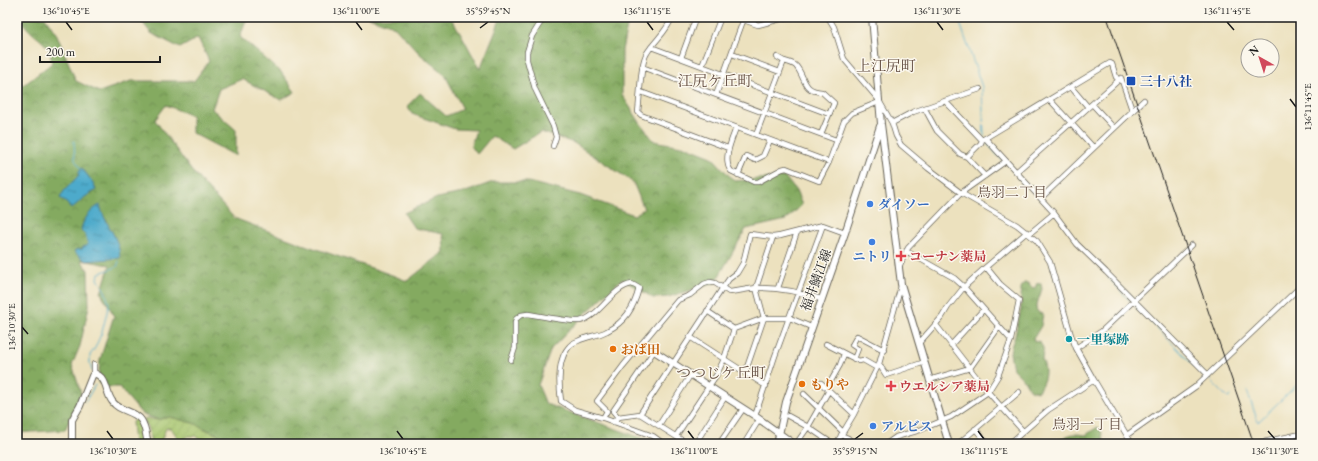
<svg xmlns="http://www.w3.org/2000/svg" width="1318" height="461" font-family="'EB Garamond','Noto Serif JP',serif">
<defs>
<pattern id="forest-crowns" width="20" height="18" patternUnits="userSpaceOnUse"><rect width="20" height="18" fill="#84aa60"/><path d="M2 6a3 3 0 1 1 6 0M12 15a3 3 0 1 1 6 0" fill="none" stroke="#6b8a4e"/></pattern>
<pattern id="garden-furrows" width="10" height="10" patternUnits="userSpaceOnUse"><rect width="10" height="10" fill="#a5c46c"/><path d="M-1 1l2-2M0 10L10 0M9 11l2-2" fill="none" stroke="#8da85d"/></pattern>
<pattern id="water-ripples" width="26" height="14" patternUnits="userSpaceOnUse"><rect width="26" height="14" fill="#4daacb"/><path d="M2 4q2-2 4 0t4 0M15 11q2-2 4 0t4 0" fill="none" stroke="#3f8aa4"/></pattern>
</defs>
<rect width="100%" height="100%" fill="#fbf7ec"/>
<filter id="ink" filterUnits="userSpaceOnUse"><feTurbulence type="fractalNoise" baseFrequency=".025" numOctaves="2"/><feDisplacementMap in="SourceGraphic" scale="8" xChannelSelector="R" yChannelSelector="G"/><feConvolveMatrix kernelMatrix="1 2 1 2 8 2 1 2 1" color-interpolation-filters="sRGB"/></filter>
<filter id="wash" filterUnits="userSpaceOnUse"><feTurbulence type="fractalNoise" baseFrequency=".012" numOctaves="4" result="noise"/><feDisplacementMap in="SourceGraphic" scale="16" xChannelSelector="R" yChannelSelector="G"/><feGaussianBlur stdDeviation="0.9" result="paint"/><feColorMatrix in="noise" values="0 0 0 0 0 0 0 0 0 0 0 0 0 0 0 0 0 1.4 0 .05"/><feComposite in="paint" operator="in"/></filter>
<g filter="url(#wash)">
<rect width="100%" height="100%" fill="#ece1be"/>
<path fill="url(#forest-crowns)" stroke="#50633e" d="M22 17H45L57 35 76 81 99 92 131 81H194L209 61 198 38 180 48 151 33 138 17H252L246 21 240 37 281 72 295 92 281 100 242 79 219 89 212 109 236 130V156L192 133V116L166 105 155 120 191 170 234 218 302 244 392 275 407 281 444 252 443 234 414 228 404 213 437 198 463 193 493 182H528L580 195 634 215 644 209 633 182 574 143 541 132 513 149 492 136 477 154 471 146 476 130 455 129 412 114 407 106 420 93 446 116 463 109 445 75 420 54 395 27 369 17H450L460 32 480 69 501 17H629L622 50V95L641 124 654 141 687 147 712 157 734 181 785 177 796 191 802 205 786 220 746 229 715 283 668 297 653 298 622 279 583 316 551 349 538 385 546 404 650 441 653 444H242L230 440 193 423 170 417 159 420 142 414 119 387H106L98 382 100 360 114 315 101 293 110 265 81 260 88 270 89 306 80 346 72 365 81 393 65 430 17 433V88L28 82 52 63C51 59 51 54 49 50 44 39 23 31 22 17Z
M1024 283H1028L1031 287 1035 288 1037 283 1041 284 1042 289 1038 301 1036 309 1039 313 1043 314 1041 326 1033 339 1035 342 1038 341C1046 349 1043 350 1042 359 1042 361 1044 363 1044 365 1047 375 1043 384 1037 392L1030 390 1024 380 1013 369 1010 353 1011 347 1015 336 1021 309V288Z
M1098 427 1101 430 1104 444H1052C1056 441 1071 433 1076 434 1080 434 1082 435 1086 435L1093 430Z"/>
<path fill="url(#garden-furrows)" stroke="#607044" d="M170 417 196 424 205 429 239 444H210L195 436H189L180 441 171 428H166L160 444H151L149 432 144 419 147 418 156 420Z
M136 419 141 427 144 444H134L132 422Z"/>
<path fill="url(#water-ripples)" stroke="#346374" d="M82 168 94 184 96 190 85 197 71 209 65 201 60 198 64 191 79 175 78 173Z
M100 205C104 224 120 237 120 258L86 261 74 252 75 250 82 249 83 247 88 245 86 236 81 230C82 221 91 209 100 205Z"/>
<g fill="none" stroke-linecap="round" stroke-linejoin="round">
<path stroke="#4daacb" stroke-width="1" d="M958 17 982 87 984 136
M74 141 75 160 81 169
M985 141 1002 160
M1108 277 1130 301
M1134 304 1203 375
M92 371 90 363V355L95 348 102 332 109 304 105 291 98 279 99 273 117 267 119 261
M1208 378 1228 398 1231 396
M1247 391 1258 422 1301 381
M85 402 95 385"/>
</g>
</g>
<g filter="url(#ink)">
<g fill="none" stroke-linecap="round" stroke-linejoin="round">
<g stroke="#656155" stroke-width="6">
<path id="street" d="M544 17 532 36 527 52V60L535 89 553 126 556 137 553 146
M672 17C667 32 655 40 647 53 640 63 640 98 638 112L641 115 728 148
M735 17 758 25 788 17
M828 17 834 27 844 59 878 99 892 123 896 136 901 145 928 168 961 193 1017 225 1037 241 1050 262 1071 335 1076 348 1094 380 1132 444
M651 47 829 114
M732 54 780 72
M681 58 696 17
M784 61C788 62 793 63 796 66 806 78 802 91 822 92L834 103 821 134
M702 66 721 17
M642 67 836 140
M1071 87 1088 107
M641 92 829 162
M716 95 743 21
M1050 100 1093 147
M945 101 982 140 981 143 967 157
M1092 104 1114 128
M925 109 937 131 960 154 967 157 985 176
M892 123 913 112 980 89
M736 128C732 139 722 160 731 171L754 182H758L782 169 786 168 819 181 829 162 844 121 852 113 879 102
M756 135 784 61 777 57
M986 139 1054 213 1077 244 1106 272 1208 375
M982 140 1110 63 1112 64 1116 77 1119 80
M1016 172 1121 78 1132 110
M738 175 746 156 755 160 763 156 770 140
M1041 198 1144 100
M1029 234 1054 213
M906 251 954 278 964 287 1011 340
M899 267 908 248 961 193 1006 161
M778 288 797 232
M707 311 734 329
M936 325 988 392 1023 431
M734 329 764 318H790L811 327
M690 337 766 386
M919 343 942 317 948 307 964 287 986 267 1027 232
M826 344 859 361 863 360 877 368
M951 345 983 310
M1076 348 1102 331 1192 245
M854 359 858 349 852 345 857 336 884 350
M511 360 515 348V323L516 319 521 315 528 314C540 316 569 322 580 321 600 317 612 287 632 284L639 288C634 308 625 322 607 331 598 336 587 336 578 341 575 342 570 345 568 348 557 361 559 386 561 401L575 410 603 418 653 436 664 444
M879 364 886 375 925 362
M94 373V364
M745 373 764 318 756 288 773 237
M929 380 970 368 999 327
M821 383 854 414
M804 394 843 432
M640 414 722 289 729 279 737 273 743 263 750 234 773 237 780 236 823 225 845 233
M755 416 775 356 823 225
M788 416 808 427 833 444
M618 417 613 411 654 351
M603 418 607 411 597 401 623 366 678 300 690 295 704 284 710 282 715 283 729 292C738 291 748 289 757 288 779 287 800 292 821 299
M613 422 618 417 640 414 688 444
M659 425 691 374
M975 429 989 444
M841 435 848 438 853 444
M1127 435 1195 387 1301 286
M676 436 717 374 724 359 734 329
M695 444 725 397
M719 444 743 409
M744 444 759 420
M796 444 808 427 828 392 827 388 840 365 844 354
M836 444 854 414 879 364 901 286
M886 444 896 437 920 430 951 417 988 392 998 376 1011 340 1019 300 1000 284 986 267
M958 444 1019 392
M1009 444 1048 410 1094 380
M1254 444 1301 434"/>
</g>
<g stroke="#656155" stroke-width="8">
<path id="secondary" d="M872 17 881 124 901 284 949 444
M654 351 755 416 794 444
M72 444V420L80 406 92 376 94 373C108 378 105 391 112 401 119 412 134 410 141 420 146 427 146 436 148 444
M777 444 786 402 845 233 880 126"/>
</g>
<use href="#street" stroke="#fff" stroke-width="4.5"/>
<use href="#secondary" stroke="#fff" stroke-width="6"/>
<path stroke="#1c1c1c" stroke-width="1" d="M1107 17 1254 444"/>
</g>
</g>
<path fill="none" stroke="#1c1c1c" stroke-width="1.5" d="M66 22 72 30M356 22 362 30M647 22 653 30M937 22 943 30M1227 22 1234 30M480 28 488 22M1290 99 1296 107M22 327 28 334M107 431 113 439M397 431 403 439M688 431 694 439M978 431 984 439M1268 431 1275 439M855 439 863 433"/>
<rect fill="#1a4fb4" stroke="#fbf7ec" stroke-width="1.5" x="1126" y="76" width="10" height="10" rx="2"/>
<g fill="#3f7fe0" stroke="#fbf7ec" stroke-width="1.5">
<circle cx="870" cy="204" r="4"/>
<circle cx="872" cy="242" r="4"/>
<circle cx="873" cy="426" r="4"/>
</g>
<g fill="#e0444e" stroke="#fbf7ec" stroke-width="1.5">
<path d="M899 250h4v4h4v4h-4v4h-4v-4h-4v-4h4z"/>
<path d="M889 380h4v4h4v4h-4v4h-4v-4h-4v-4h4z"/>
</g>
<circle fill="#0f9aa8" stroke="#fbf7ec" stroke-width="1.5" cx="1069" cy="339" r="4"/>
<g fill="#e8710a" stroke="#fbf7ec" stroke-width="1.5">
<circle cx="613" cy="349" r="4"/>
<circle cx="802" cy="384" r="4"/>
</g>
<g text-anchor="middle" dominant-baseline="central" stroke-width="3" stroke-linejoin="round" paint-order="stroke">
<g font-size="13" font-weight="bold" fill="#164399" stroke="#fbf7ec" text-anchor="start">
<text x="1140" y="81">三十八社</text>
</g>
<g font-size="13" font-weight="bold" fill="#366cbe" stroke="#fbf7ec" text-anchor="start">
<text x="878" y="204">ダイソー</text>
<text x="872" y="256" text-anchor="middle">ニトリ</text>
<text x="881" y="426">アルビス</text>
</g>
<g font-size="13" font-weight="bold" fill="#be3a42" stroke="#fbf7ec" text-anchor="start">
<text x="909" y="256">コーナン薬局</text>
<text x="899" y="386">ウエルシア薬局</text>
</g>
<g font-size="13" fill="#1c1c1c" stroke="#fbf7ec">
<text transform="translate(816 280) rotate(-70)">福井鯖江線</text>
</g>
<g font-size="13" font-weight="bold" fill="#0d838f" stroke="#fbf7ec" text-anchor="start">
<text x="1077" y="339">一里塚跡</text>
</g>
<g font-size="13" font-weight="bold" fill="#c56008" stroke="#fbf7ec" text-anchor="start">
<text x="621" y="349">おば田</text>
<text x="810" y="384">もりや</text>
</g>
<g font-size="14" fill="#644e42" stroke="#fbf7ec">
<text x="1012" y="192">鳥羽二丁目</text>
<text x="1087" y="424">鳥羽一丁目</text>
</g>
<g font-size="15" fill="#644e42" stroke="#fbf7ec">
<text x="886" y="65">上江尻町</text>
<text x="715" y="80">江尻ケ丘町</text>
<text x="721" y="372">つつじケ丘町</text>
</g>
</g>
<rect width="1318" height="461" fill="none" stroke="#fbf7ec" stroke-width="44"/>
<g transform="translate(1260 58) rotate(321)"><circle r="19" fill="#fbf7ec" stroke="#a29f99"/>
<path d="M0-3L7 15L0 10L-7 15Z" fill="#d1495b"/>
<text y="-6" font-size="11" font-weight="bold" text-anchor="middle" fill="#1c1c1c">N</text>
</g>
<path d="M40 56v6h120v-6" fill="none" stroke="#1c1c1c" stroke-width="2"/>
<text x="46" y="56" font-size="12" fill="#1c1c1c" stroke="#fbf7ec" stroke-width="3" paint-order="stroke">200 m</text>
<rect x="22" y="22" width="1274" height="417" fill="none" stroke="#1c1c1c" stroke-width="1.5"/>
<g font-size="10" text-anchor="middle" fill="#1c1c1c">
<text x="66" y="14">136°10'45"E</text>
<text x="356" y="14">136°11'00"E</text>
<text x="488" y="14">35°59'45"N</text>
<text x="647" y="14">136°11'15"E</text>
<text x="937" y="14">136°11'30"E</text>
<text x="1227" y="14">136°11'45"E</text>
<text transform="translate(1307 107) rotate(-90)" y="4">136°11'45"E</text>
<text transform="translate(11 327) rotate(-90)" y="4">136°10'30"E</text>
<text x="113" y="454">136°10'30"E</text>
<text x="403" y="454">136°10'45"E</text>
<text x="694" y="454">136°11'00"E</text>
<text x="855" y="454">35°59'15"N</text>
<text x="984" y="454">136°11'15"E</text>
<text x="1275" y="454">136°11'30"E</text>
</g>
</svg>
